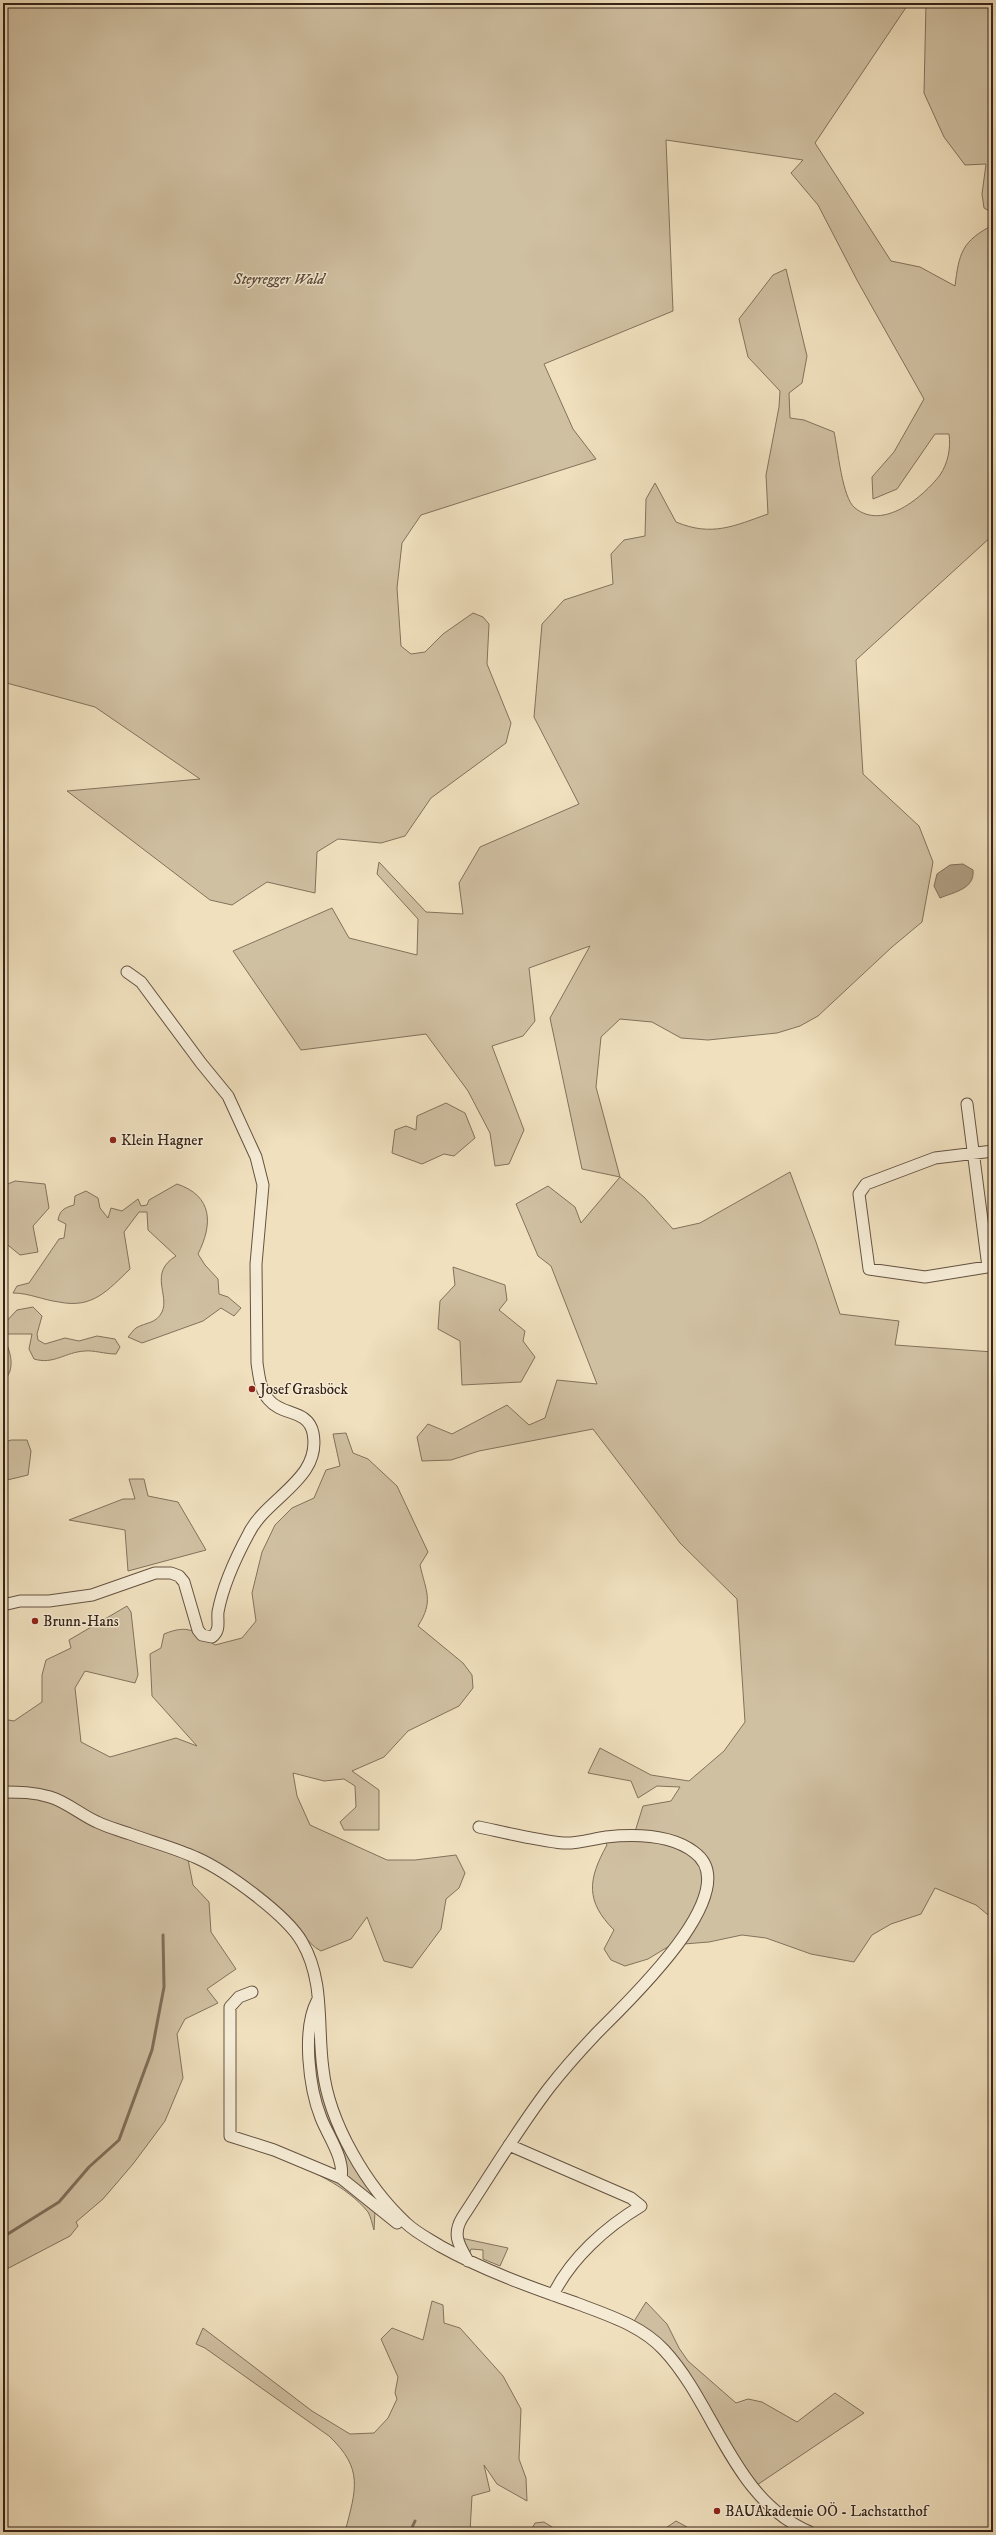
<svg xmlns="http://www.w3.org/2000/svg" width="996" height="2535" font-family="'IM FELL DW Pica',serif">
<rect width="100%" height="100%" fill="#f0e0be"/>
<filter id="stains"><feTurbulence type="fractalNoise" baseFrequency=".005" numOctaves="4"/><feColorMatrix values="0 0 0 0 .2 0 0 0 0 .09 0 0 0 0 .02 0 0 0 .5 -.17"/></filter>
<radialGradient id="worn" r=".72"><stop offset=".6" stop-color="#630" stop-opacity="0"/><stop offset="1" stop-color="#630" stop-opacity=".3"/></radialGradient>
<path fill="#d0c0a2" stroke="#82725c" d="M3 3H909L815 143 891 261 920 267 955 286C959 253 962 241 993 225V535L856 660 863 774 919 826 933 862 922 922 892 947 818 1016 800 1026 777 1033 708 1040 681 1038 652 1022 620 1019 601 1037 596 1087 620 1177 644 1197 673 1229 700 1223 790 1172 816 1242 840 1314 899 1321 895 1345 993 1352V1919L976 1905 935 1888 921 1914 891 1924 872 1935 854 1962 811 1954 766 1938 742 1935 709 1942 671 1945 648 1959 625 1966 611 1960 604 1949 614 1930C585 1901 588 1879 607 1845L605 1841 633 1838 643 1806 671 1801 680 1787 657 1786 638 1798 631 1781 588 1773 600 1748 651 1775 689 1781 724 1751 745 1722 737 1599 680 1543 593 1429 479 1451 451 1460 422 1461 417 1437 428 1424 452 1434 507 1405 529 1425 545 1418 557 1380 597 1384 551 1266 538 1256 516 1204 548 1186 575 1207 581 1223 620 1177 582 1169 550 1018 590 946 529 968 535 1021 523 1036 492 1046 524 1130 509 1164 495 1166 490 1133 468 1091 426 1034 301 1050 233 951 332 908 349 938 417 955 418 919 377 874 379 862 426 912 463 914 459 883 480 847 579 804 534 717 542 624 564 600 613 584 611 554 624 540 645 536 646 499 655 483 676 522C712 537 734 526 768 514L766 475 779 407 780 391 748 357 739 319 773 275 786 269 807 356 802 383 789 393 790 418 804 420 834 432C838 449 842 498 855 508 883 531 923 497 940 475 948 463 951 448 949 434H935L897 489 873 499 872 477 894 452 924 399 858 282 818 205 791 173 803 160 666 140 673 311 544 364 573 429 596 459 421 515 402 543 397 588 401 646 411 654 425 652 443 634 473 613 483 617 489 624 487 664 511 723 506 743 431 798 405 836 381 843 338 839 317 852 315 893 267 882 232 905 210 900 67 791 200 779 95 707 3 682Z
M926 3H993V213L984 208 982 194 986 164 965 165 944 137 924 93Z
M446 1103 465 1113 475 1138 454 1156 444 1154 422 1164 392 1153 395 1130 406 1126 416 1130 417 1116Z
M15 1181 45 1184 49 1208 33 1226 38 1252 20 1255 3 1241V1186Z
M177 1184C213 1196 213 1224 198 1254L205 1265 218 1279 219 1294 228 1297 241 1308 234 1316 221 1308 203 1321 142 1343 128 1337C130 1335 133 1330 136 1328 146 1322 156 1324 162 1312 170 1295 148 1273 176 1256L148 1230 147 1212H139L124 1232 130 1269C108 1290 93 1309 59 1302 43 1300 29 1293 13 1293L17 1286 29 1283 59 1239 64 1238 66 1224 58 1220C60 1210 64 1208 74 1205L75 1196 86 1191 98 1198 100 1208 108 1218 111 1208 122 1211 138 1199 141 1206 147 1205 149 1200Z
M453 1267 505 1285 507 1300 499 1310 525 1331 523 1341 535 1357 521 1382 462 1385 460 1341 438 1329 440 1301 455 1285Z
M33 1307 42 1316 37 1334 38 1340 45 1344 65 1338 79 1341 97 1336 115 1339 120 1347 116 1354C105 1354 93 1350 85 1351 65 1352 54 1365 34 1359L29 1349 32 1334H3V1325L17 1310Z
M3 1335C10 1351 17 1368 3 1382Z
M346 1433 353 1453 368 1459 397 1486 428 1552 420 1565C426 1592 434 1601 418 1626L463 1663 472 1675 473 1688 459 1706 408 1731 384 1757 352 1771 379 1790V1830H344L340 1822 356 1807 355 1786 344 1779 324 1781 293 1773 297 1796 310 1825 387 1860H415L456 1855 465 1873 459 1888 446 1899 441 1929 412 1968 384 1961 367 1917 351 1939 321 1951C305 1943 300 1925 286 1914 255 1890 221 1866 186 1849L193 1885 209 1902 211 1932 236 1969 207 1989 218 2003 185 2019 177 2034 183 2078 165 2121 133 2164 103 2199 76 2222 78 2226 70 2236 3 2271V1719L14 1721 42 1702V1675L46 1660 71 1648 69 1640 127 1606 131 1612 138 1675 135 1683 85 1671 75 1688 81 1742 110 1757 176 1738 197 1746 152 1696 150 1654 161 1648 164 1634C189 1624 194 1631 215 1645L242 1638 256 1621 252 1593 262 1552 275 1525 292 1508 314 1498 326 1470 340 1466 333 1434Z
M11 1440H27L31 1451 28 1475 3 1481V1443Z
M129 1479H144L148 1496 178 1502 206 1550 128 1571 125 1530 69 1520 123 1499H135Z
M313 2018 326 2105 397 2221 350 2183 314 2091Z
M278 2156 337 2180 375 2211 374 2230C372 2224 371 2217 368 2212 346 2185 309 2170 278 2156Z
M461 2238 508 2248 500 2266 483 2259V2250L471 2249 469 2255Z
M432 2301 443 2305 444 2323 460 2328 503 2376 521 2409 519 2459 526 2478 527 2501 497 2484 484 2465 490 2491 472 2496 470 2532H345C356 2489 364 2469 329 2436L205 2348 196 2344 203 2328 312 2411 350 2434 374 2433 388 2418 397 2399 395 2393 398 2377 381 2339 392 2328 423 2340Z
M646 2302 667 2324 679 2348 688 2361 736 2403 748 2399 762 2402 797 2422 835 2393 864 2413 757 2485 737 2460 685 2374 633 2323Z
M676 2521 687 2527 688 2532H660Z
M544 2522 560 2532H530L535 2523Z"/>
<path fill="#b0a085" stroke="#7f6e59" d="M963 864 973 870C975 889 954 892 940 898L934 886 937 874 950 865Z"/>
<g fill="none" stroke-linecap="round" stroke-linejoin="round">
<path stroke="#7f6e59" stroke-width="3" d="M3 2237 59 2202 89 2167 119 2140 152 2050 164 1987 163 1935
M410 2532 415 2521"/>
<g stroke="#645241" stroke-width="13">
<path id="minor" d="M967 1104 988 1267
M993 1151 935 1158 866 1184 859 1194 869 1269 925 1277 993 1266
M3 1605 20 1601H49L92 1595 155 1573H171L179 1576 184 1582 198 1630 202 1635 212 1637C221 1630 217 1621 218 1612 223 1585 236 1557 249 1533 267 1497 322 1479 313 1433 308 1409 282 1416 269 1400 260 1390 259 1376 257 1363L256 1264 263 1185 256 1157 228 1096 201 1063 141 982 127 972
M3 1792C19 1792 34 1792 50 1797 67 1802 81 1815 97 1822 107 1827 119 1830 130 1834 152 1842 175 1848 197 1858 226 1871 287 1915 302 1942 325 1981 317 2027 323 2069 329 2123 367 2187 406 2223 415 2232 429 2239 440 2246 483 2270 530 2287 576 2303 607 2315 641 2325 664 2350 716 2406 733 2500 810 2532
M252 1992 239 1997 230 2007V2136L274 2150 341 2178 397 2223
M317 2001C302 2030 309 2088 321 2118 328 2136 345 2159 341 2178
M509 2145 631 2198 641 2206C606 2227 571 2258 553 2295
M468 2261C459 2245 452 2235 462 2218 491 2174 517 2130 549 2088 563 2070 579 2052 595 2035 622 2007 749 1891 694 1852 670 1834 635 1834 606 1837 592 1839 577 1844 563 1843 535 1840 507 1833 479 1827"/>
</g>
<use href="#minor" stroke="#f5ebd5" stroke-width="11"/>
</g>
<g fill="#8f2418" stroke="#f5ebd5" stroke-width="1.5">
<circle cx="113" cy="1140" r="4"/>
<circle cx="252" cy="1389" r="4"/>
<circle cx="35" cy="1621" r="4"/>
<circle cx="717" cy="2511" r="4"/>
</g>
<g text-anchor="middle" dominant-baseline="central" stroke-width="3" stroke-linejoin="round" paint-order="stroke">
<g font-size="15" font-style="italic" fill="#5c4a3a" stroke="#f5ebd5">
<text x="279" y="279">Steyregger Wald</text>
</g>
<g font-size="15" fill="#352317" stroke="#f5ebd5" text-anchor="start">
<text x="121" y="1140">Klein Hagner</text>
<text x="260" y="1389">Josef Grasböck</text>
<text x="43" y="1621">Brunn-Hans</text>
<text x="725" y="2511">BAUAkademie OÖ - Lachstatthof</text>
</g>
</g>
<rect width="996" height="2535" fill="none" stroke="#f0e0be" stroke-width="16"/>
<rect x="4" y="4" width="988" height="2527" fill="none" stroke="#352317" stroke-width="2"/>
<rect x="8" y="8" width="980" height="2519" fill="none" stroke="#352317"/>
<rect width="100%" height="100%" filter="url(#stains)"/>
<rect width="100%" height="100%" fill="url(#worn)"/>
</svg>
